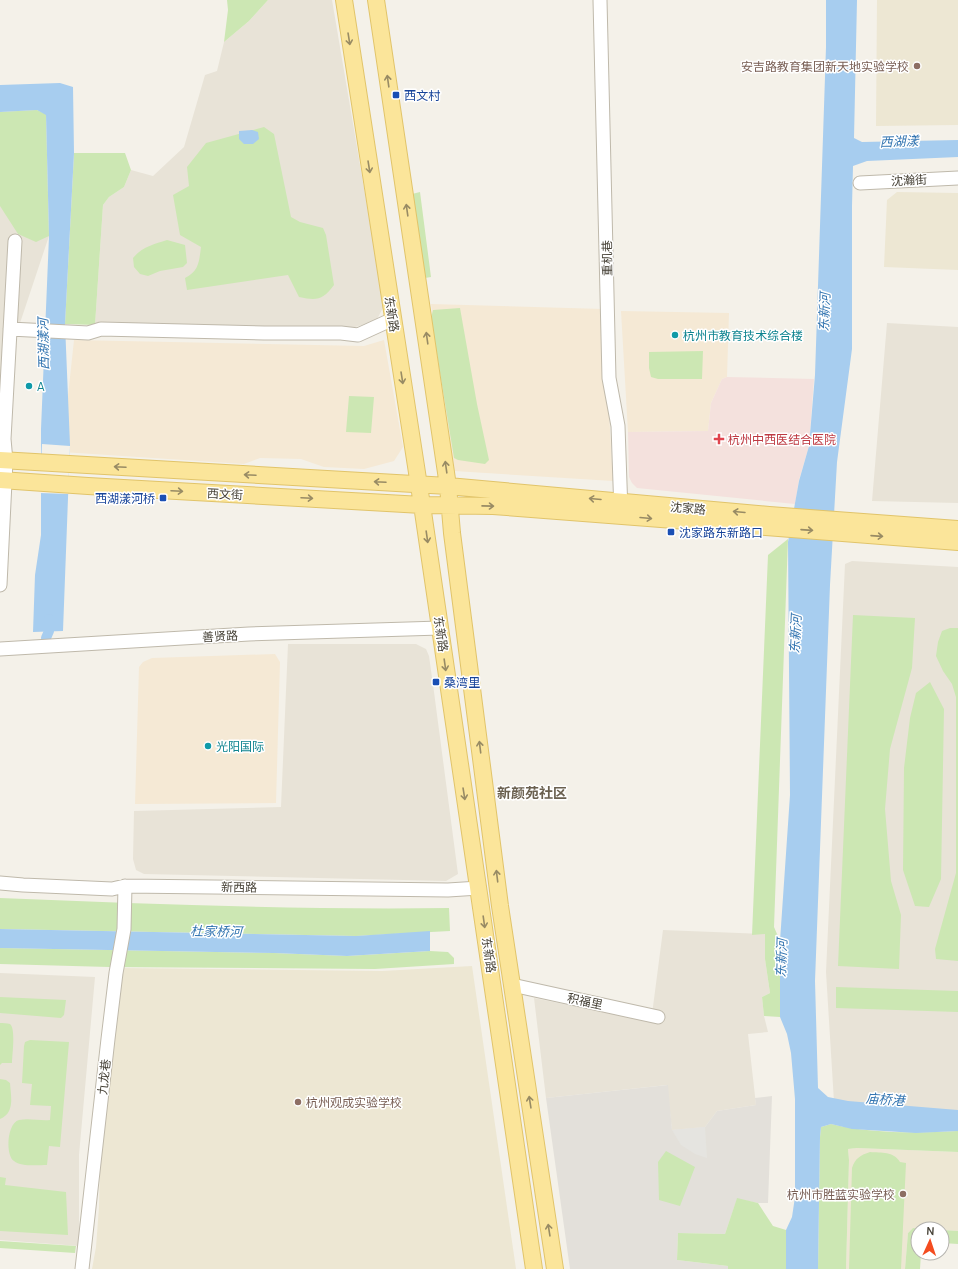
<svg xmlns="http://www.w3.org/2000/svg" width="958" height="1269" font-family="Manrope,'Noto Sans SC',sans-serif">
<rect width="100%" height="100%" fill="#f4f1e9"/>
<path fill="#e8e3d7" d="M268 0H332L384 306 376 321 355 327 95 325 103 205 109 197 124 187 131 170 153 176 184 147 205 75 217 71 224 42 249 21Z
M37 110 49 236 0 383V112Z
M887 323 958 327V503L872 501Z
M852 561 958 567V1125L835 1118 826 972 845 564Z
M288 644H416L426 649 429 656 434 692 458 874 446 881 144 874 136 870 133 859 134 811 281 807Z
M663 930 765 934V959L770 993 762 997 764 1016 768 1032 748 1034 756 1105 717 1111 705 1127 672 1130 667 1085 546 1098 534 998 651 1022Z
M0 973 95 977 79 1155V1246L0 1240Z"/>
<path fill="#f5e9d5" d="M431 304 603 309 613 481 454 471Z
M621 311 729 313 727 377 722 379 711 403 708 431 628 432Z
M74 340 364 346 384 340 403 447 394 461 364 469 324 467 301 459 260 458 244 464 62 452Z
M275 654 280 662 276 803 135 804 139 667 143 662 152 658Z"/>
<path fill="#e3e0da" d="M668 1085 672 1130 705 1127 717 1111 756 1105 755 1098 772 1096 768 1203H758L737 1199 725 1234 678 1233 677 1260 728 1266V1269H570L546 1098Z"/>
<path fill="#ede7d3" d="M877 0H958V125L876 126Z
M897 192 958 193V270L884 267 887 200Z
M472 966 516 1269H92L96 1247 99 1207 101 1124 120 968 382 971Z
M857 1148 958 1152V1231L942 1230V1229L913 1228 908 1233 905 1269H846L849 1160 848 1149Z"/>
<path fill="#f4e1dd" d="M727 377 814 379 809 446 799 480 795 504 637 488 632 483 629 477 628 432 708 431 711 403 722 379Z"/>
<path fill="#cce7b3" d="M227 0H268L249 21 224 42 228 10Z
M37 110 46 114 49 236 36 242 18 234 0 206V112Z
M264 127 274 134 291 217 300 222 323 228 326 235 334 285C323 300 317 301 299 297L288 275 187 290 185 278C199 271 199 262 201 247L180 235 173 195 189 186 187 167 206 143Z
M74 153H125L131 170 124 187 109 197 103 205 95 325 65 324Z
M420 192 431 277 425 278 412 194Z
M167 240 185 245 187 263 183 267 160 271 148 276 140 274 134 267 133 258C142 247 154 244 167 240Z
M460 308 477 404 489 460 485 464 458 460 454 458 431 318 433 310Z
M703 351 702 379H658L651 377 649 368V352Z
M349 396 374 397 371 433 346 432Z
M788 539 774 927 780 941V1017L764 1016 762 997 770 993 765 959V934L752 935 768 555Z
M853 615 915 618 912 668 890 749 885 809 891 881 901 915 899 969 838 966Z
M950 628H958V961L936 959 935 949 956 873V697L952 684 943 671 936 656 938 642 942 631Z
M930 682 944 709 941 879 929 907 915 906 903 870 904 768 910 718 916 693Z
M0 898C149 904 299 910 449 908L450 931 356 936 0 929Z
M0 948 274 953 347 956 430 951 448 952 454 958V964L375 969 109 967 0 964Z
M836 987 958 991V1012L836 1008Z
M0 997 66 1000 64 1015 61 1018 0 1013Z
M0 1023C3 1023 7 1023 10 1024 16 1029 12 1055 12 1063H2L0 1065Z
M30 1040 69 1042 60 1147 49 1146 47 1165C38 1165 21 1167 14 1161 5 1155 7 1123 19 1120 29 1118 41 1121 50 1120L51 1106 30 1105 32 1084 22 1083 24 1046 25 1042Z
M0 1079 6 1080 10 1083C11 1097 15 1113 0 1119Z
M831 1124C873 1134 916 1133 958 1131V1152L857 1148 848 1149 849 1160 846 1269H818L820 1137 821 1127Z
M666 1151 695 1167 680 1206 659 1200 658 1162Z
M870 1152C882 1153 893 1151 900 1162L906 1163 901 1269H849L852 1168C855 1158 861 1155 870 1152Z
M0 1177 6 1178 5 1185 66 1192 68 1235 0 1231Z
M737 1198 758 1203 773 1226 786 1230V1269H728V1266L677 1260 678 1233 725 1234Z
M913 1228 922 1229H918V1253H921L920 1269H905L908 1233Z
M942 1230 958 1231V1244L942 1243Z
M0 1241 76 1246 75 1253 0 1248Z"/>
<path fill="#e5e4e0" d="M705 1127 707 1158 695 1154 681 1145 672 1130Z"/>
<path fill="#a7cdef" d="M826 0H857L854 138 862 142 958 140V157L867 161 853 166 852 206V349L837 462 830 585 815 981 818 1088 828 1097 848 1101 958 1110V1131L916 1133 852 1129 831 1124 821 1127 820 1137 818 1269H786V1230L792 1217 795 1197V1099L791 1053 787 1034 780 1017V941L790 795 788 542 799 481 809 446 815 375 826 47Z
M60 83 73 87 74 153 65 324 70 445 63 631 33 632 35 575 41 535V429L49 236 46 115 37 110 0 112V85Z
M252 130 258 132 259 139 253 144H244L239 139V131Z
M0 929 356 936 430 931V951L347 956 274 953 0 948Z"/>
<path fill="#f4f1e9" d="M42 444 70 446 68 494 40 493Z"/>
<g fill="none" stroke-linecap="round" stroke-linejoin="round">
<path stroke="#a7cdef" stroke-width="10" d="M46 638 49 631V619"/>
<g stroke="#bfb9ab" stroke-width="15">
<path id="minor" d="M600 0 609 378 618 426 621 512
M860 183 958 178
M10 329 88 333 101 329 264 333H341L358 335 393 319
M0 585 6 461 4 439 15 241
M0 649 249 634 440 628
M0 883 23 885 112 889 125 886 448 890 479 888
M512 985 658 1017
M82 1269 108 1039 116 973 124 929 125 886"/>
</g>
<g stroke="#e1c46a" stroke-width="18">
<path id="major" d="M344 0 422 505 534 1269
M376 0 448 486 452 533 500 906 555 1269
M0 460 448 486 769 515 958 529
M0 480 88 486 422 505 493 506 958 542"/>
</g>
<use href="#minor" stroke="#fff" stroke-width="13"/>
<use href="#major" stroke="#fbe59a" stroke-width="16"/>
</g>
<defs><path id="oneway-shaft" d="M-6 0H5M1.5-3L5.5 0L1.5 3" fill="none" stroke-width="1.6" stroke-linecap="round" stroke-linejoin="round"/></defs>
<g stroke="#988b64">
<use href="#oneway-shaft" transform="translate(349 39) rotate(81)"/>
<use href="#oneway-shaft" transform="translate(388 81) rotate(-98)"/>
<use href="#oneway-shaft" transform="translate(369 167) rotate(81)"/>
<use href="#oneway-shaft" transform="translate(407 210) rotate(-98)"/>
<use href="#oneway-shaft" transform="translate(427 338) rotate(-98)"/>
<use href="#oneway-shaft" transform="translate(402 378) rotate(81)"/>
<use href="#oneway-shaft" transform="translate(120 467) rotate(-177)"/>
<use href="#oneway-shaft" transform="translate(446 467) rotate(-98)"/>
<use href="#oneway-shaft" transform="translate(250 475) rotate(-177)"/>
<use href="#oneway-shaft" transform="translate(380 482) rotate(-177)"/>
<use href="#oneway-shaft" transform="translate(177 491) rotate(3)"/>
<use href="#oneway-shaft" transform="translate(307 498) rotate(3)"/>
<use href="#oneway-shaft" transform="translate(595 499) rotate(-175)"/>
<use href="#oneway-shaft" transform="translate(488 506) rotate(1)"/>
<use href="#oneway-shaft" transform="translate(739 512) rotate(-175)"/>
<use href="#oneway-shaft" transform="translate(646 518) rotate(5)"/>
<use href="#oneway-shaft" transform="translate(807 530) rotate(4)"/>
<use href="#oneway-shaft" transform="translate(877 536) rotate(4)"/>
<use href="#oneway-shaft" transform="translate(427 537) rotate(82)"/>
<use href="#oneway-shaft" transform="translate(445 665) rotate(82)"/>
<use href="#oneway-shaft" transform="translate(480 747) rotate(-97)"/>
<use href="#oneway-shaft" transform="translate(464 794) rotate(81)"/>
<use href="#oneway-shaft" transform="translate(497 876) rotate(-97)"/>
<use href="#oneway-shaft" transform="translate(484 922) rotate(82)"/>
<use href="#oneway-shaft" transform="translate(530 1102) rotate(-99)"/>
<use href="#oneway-shaft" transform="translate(549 1230) rotate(-99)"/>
</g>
<g fill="#8d6e63" stroke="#fff" stroke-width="1.5">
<circle cx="917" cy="66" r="4"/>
<circle cx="298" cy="1102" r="4"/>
<circle cx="903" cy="1194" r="4"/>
</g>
<g fill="#1a4fb4" stroke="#fff" stroke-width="1.5">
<rect x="392" y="91" width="8" height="8" rx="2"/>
<rect x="159" y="494" width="8" height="8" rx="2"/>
<rect x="667" y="528" width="8" height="8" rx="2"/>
<rect x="432" y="678" width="8" height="8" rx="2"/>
</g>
<g fill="#0f9aa8" stroke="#fff" stroke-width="1.5">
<circle cx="675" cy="335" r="4"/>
<circle cx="29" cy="386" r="4"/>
<circle cx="208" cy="746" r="4"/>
</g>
<path fill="#e0444e" stroke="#fff" stroke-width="1.5" d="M717 433h4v4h4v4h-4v4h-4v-4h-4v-4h4z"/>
<g text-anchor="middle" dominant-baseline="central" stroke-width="3" stroke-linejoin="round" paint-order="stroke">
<g font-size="12" fill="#785e54" stroke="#fff" text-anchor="end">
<text x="909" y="66">安吉路教育集团新天地实验学校</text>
<text x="306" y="1102" text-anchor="start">杭州观成实验学校</text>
<text x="895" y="1194">杭州市胜蓝实验学校</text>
</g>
<g font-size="12" fill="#164399" stroke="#fff" text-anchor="start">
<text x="404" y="95">西文村</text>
<text x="155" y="498" text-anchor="end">西湖漾河桥</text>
<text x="679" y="532">沈家路东新路口</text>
<text x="444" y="682">桑湾里</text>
</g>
<g font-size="12" fill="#474237" stroke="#fff">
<text transform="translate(909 180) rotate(-3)">沈瀚街</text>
<text transform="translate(607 258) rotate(-91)">重机巷</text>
<text transform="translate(392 314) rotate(81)">东新路</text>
<text transform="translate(225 494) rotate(3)">西文街</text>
<text transform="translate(688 508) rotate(5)">沈家路</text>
<text transform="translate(441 634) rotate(82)">东新路</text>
<text transform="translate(220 636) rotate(-3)">善贤路</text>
<text transform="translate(239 887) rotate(1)">新西路</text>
<text transform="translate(489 955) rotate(82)">东新路</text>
<text transform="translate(585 1001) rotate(12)">积福里</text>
<text transform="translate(104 1077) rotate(-84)">九龙巷</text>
</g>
<g font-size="12" fill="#0d838f" stroke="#fff" text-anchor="start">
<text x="683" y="335">杭州市教育技术综合楼</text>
<text x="37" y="386">A</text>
<text x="216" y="746">光阳国际</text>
</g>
<g font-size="12" fill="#be3a42" stroke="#fff" text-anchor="start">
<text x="728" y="439">杭州中西医结合医院</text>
</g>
<g font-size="13" font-style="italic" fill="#3375b1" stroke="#fff">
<text transform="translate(899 141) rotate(-2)">西湖漾</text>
<text transform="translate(824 312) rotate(-88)">东新河</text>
<text transform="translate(43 344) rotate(-91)">西湖漾河</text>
<text transform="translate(795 634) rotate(-87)">东新河</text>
<text transform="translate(216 931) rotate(1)">杜家桥河</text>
<text transform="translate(781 958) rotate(-88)">东新河</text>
<text transform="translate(885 1099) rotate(4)">庙桥港</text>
</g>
<g font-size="14" font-weight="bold" fill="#6a604f" stroke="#fff">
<text x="532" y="792">新颜苑社区</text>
</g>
</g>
<g transform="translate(930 1241) rotate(3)"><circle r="19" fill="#ffffff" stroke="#b5b3af"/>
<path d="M0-3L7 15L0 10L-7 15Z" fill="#f44c20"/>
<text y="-6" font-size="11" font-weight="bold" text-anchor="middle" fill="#474237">N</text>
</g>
</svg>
